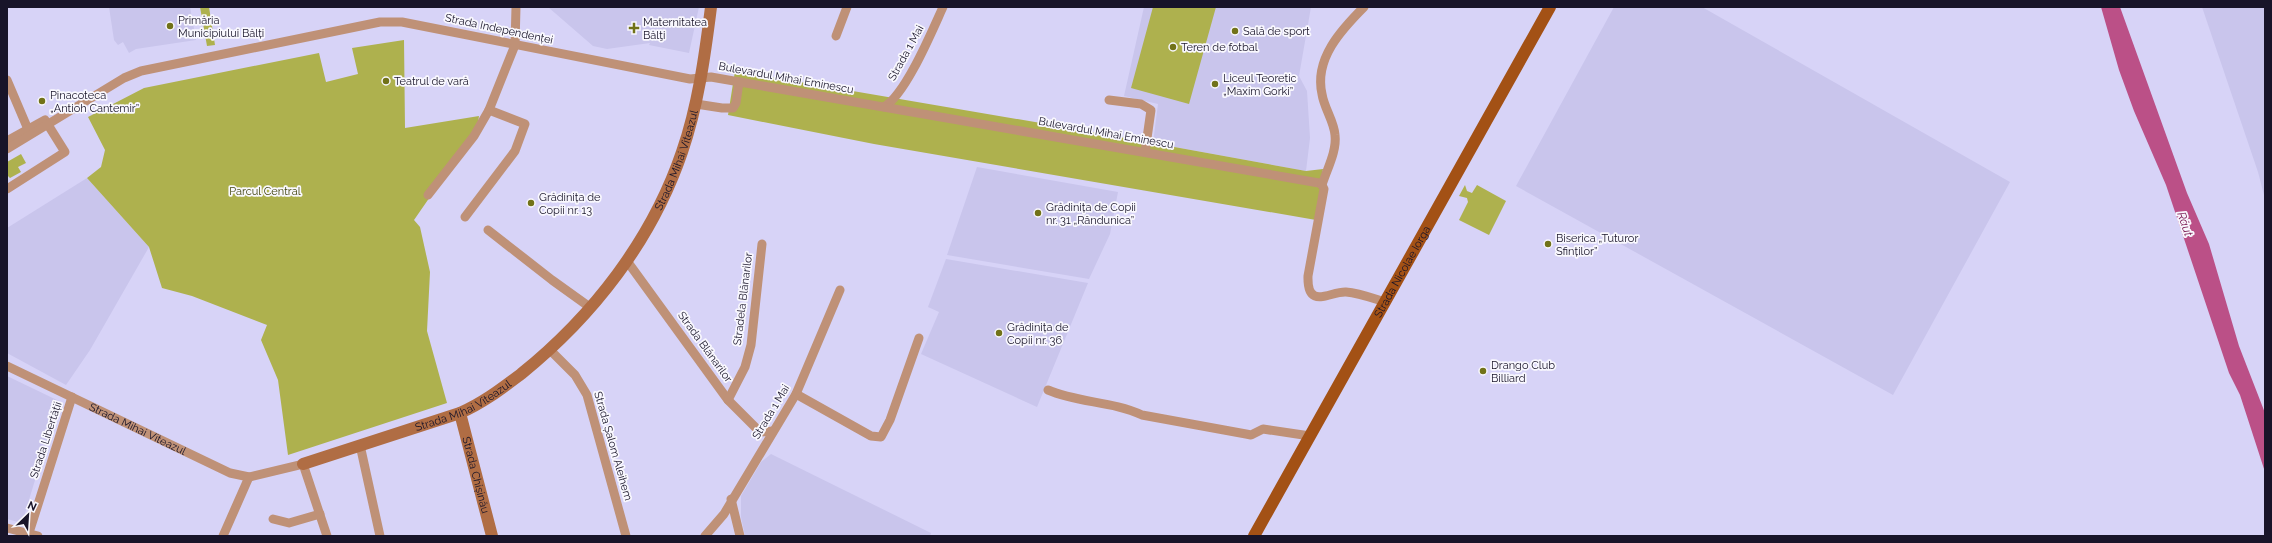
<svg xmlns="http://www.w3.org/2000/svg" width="2272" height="543" font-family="Raleway,sans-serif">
<rect width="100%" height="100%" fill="#d7d3f7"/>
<path fill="#c9c5ec" d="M109 7H190L196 40 136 49 129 53 123 42 118 45 114 40Z
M548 7H699L689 53 649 45 650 43 607 49 593 46Z
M1144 7H1311L1299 76 1307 91 1310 138 1306 171 1153 143 1158 104 1124 96Z
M1614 7H1702L2010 182 1893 395 1516 186Z
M2202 7H2265V199L2258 172Z
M977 167 1118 192 1110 234 1089 279 947 255Z
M87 178 149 247 90 350 66 385 7 353V228Z
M946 259 1088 283 1037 407 921 354 939 312 928 307Z
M7 376 59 401 22 523 7 519Z
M771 454 931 533 930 536H745L741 517V496L761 462Z"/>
<path fill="#aeb14e" d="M200 7H209L215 45 207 46Z
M1153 7H1216L1189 104 1131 88Z
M404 40 405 128 479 116 477 129 414 220 420 227 430 272 427 331 447 403 288 455 278 380 261 340 267 325 192 296 162 288 149 247 87 178 101 167 105 150 88 117 144 88 319 53 326 82 358 74 352 48Z
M735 71 1070 128 1306 171 1323 169 1316 220 874 144 728 115Z
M21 154 26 163 18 167 21 172 10 178 7 175V162Z
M1465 185 1467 191 1472 193 1477 185 1506 201 1489 235 1459 220 1468 202 1467 198 1459 196Z"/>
<path fill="#bb5087" d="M2101 7H2120L2187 193 2209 244 2239 346 2265 413V472L2240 395 2229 373 2166 185 2134 111 2119 70Z"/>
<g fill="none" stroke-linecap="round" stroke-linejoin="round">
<g stroke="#bf9177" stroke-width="9">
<path d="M836 36 847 7"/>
<path d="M7 80 30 134"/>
<path d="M1109 100 1141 104 1151 110 1145 152"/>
<path d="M696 104 722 108H733L736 103 739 82"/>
<path d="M884 107C906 94 932 31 943 7"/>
<path d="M7 141 45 120 65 152 7 189"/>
<path d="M7 149 124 78 141 71 380 22H402L690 79 711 77 1319 183 1322 185 1324 189 1308 276C1307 311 1330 291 1346 292 1359 293 1372 298 1385 302"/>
<path d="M1322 185C1327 169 1337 151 1335 135 1334 121 1324 108 1322 94 1314 59 1341 30 1364 7"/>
<path d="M428 195 474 136 489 110 515 45 516 7"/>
<path d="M465 217 515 151 525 124 489 110"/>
<path d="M488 230 552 280 591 308"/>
<path d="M627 261 728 400 757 429 761 432 773 431"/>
<path d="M550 350 575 375 587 395 626 536"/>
<path id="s1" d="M7 366 230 473 249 477 303 464 327 536"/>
<path d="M1048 390C1078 403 1112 401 1142 415L1246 434 1251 435 1263 429 1310 436"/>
<path d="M796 394 871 436 881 437 890 420 919 338"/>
<path d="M728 400 745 367 751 345 762 244"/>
<path d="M360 445 380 536"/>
<path d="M731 499 740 536"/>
<path d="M273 519 289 523 320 514"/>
<path d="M7 528 38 536"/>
<path d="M28 536 72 397"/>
<path d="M223 536 249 477"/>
<path d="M705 536 724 514 796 394 840 290"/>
</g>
<g stroke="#b06d44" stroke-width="12">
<path id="s2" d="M460 413 492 536"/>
<path id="s3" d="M303 464 460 413C483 403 501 389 521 374 593 316 652 240 682 152 698 106 705 55 711 7"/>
</g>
<path stroke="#a35115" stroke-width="12" id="s4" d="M1254 536 1550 7"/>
</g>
<g fill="#717218" stroke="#f9f8fe" stroke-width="1.5">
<circle cx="170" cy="26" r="4"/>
<path d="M632 22h4v4h4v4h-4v4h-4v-4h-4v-4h4z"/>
<circle cx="1235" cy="31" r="4"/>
<circle cx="1173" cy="47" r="4"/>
<circle cx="386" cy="81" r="4"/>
<circle cx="1215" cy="84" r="4"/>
<circle cx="42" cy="101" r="4"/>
<circle cx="531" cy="203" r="4"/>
<circle cx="1038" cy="213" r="4"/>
<circle cx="1548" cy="244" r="4"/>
<circle cx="999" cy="333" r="4"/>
<circle cx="1483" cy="371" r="4"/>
</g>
<g text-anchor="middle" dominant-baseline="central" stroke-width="3.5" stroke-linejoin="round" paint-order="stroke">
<g font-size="11" fill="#181429" stroke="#f9f8fe" text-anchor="start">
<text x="178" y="20">Primăria<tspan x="178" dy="13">Municipiului Bălți</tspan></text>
<text x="643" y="22">Maternitatea<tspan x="643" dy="13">Bălţi</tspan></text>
<text x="1243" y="31">Sală de sport</text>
<text x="1181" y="47">Teren de fotbal</text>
<text x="1223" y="78">Liceul Teoretic<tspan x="1223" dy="13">„Maxim Gorki”</tspan></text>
<text x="394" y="81">Teatrul de vară</text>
<text x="50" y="95">Pinacoteca<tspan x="50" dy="13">„Antioh Cantemir”</tspan></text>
<text x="539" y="197">Grădinița de<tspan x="539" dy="13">Copii nr. 13</tspan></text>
<text x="1046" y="207">Grădinița de Copii<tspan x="1046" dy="13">nr. 31 „Rândunica”</tspan></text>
<text x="1556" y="238">Biserica „Tuturor<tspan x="1556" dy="13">Sfinților”</tspan></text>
<text x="1007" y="327">Grădinița de<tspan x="1007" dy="13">Copii nr. 36</tspan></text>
<text x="1491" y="365">Drango Club<tspan x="1491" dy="13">Billiard</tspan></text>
</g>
<g font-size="11" fill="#181429" stroke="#f9f8fe">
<text transform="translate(499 29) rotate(12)">Strada Independenței</text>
<text transform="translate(906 53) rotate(-61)">Strada 1 Mai</text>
<text transform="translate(786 78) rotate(10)">Bulevardul Mihai Eminescu</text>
<text transform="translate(1106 133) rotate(10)">Bulevardul Mihai Eminescu</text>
<text stroke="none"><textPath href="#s3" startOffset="506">Strada Mihai Viteazul</textPath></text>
<text stroke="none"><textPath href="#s4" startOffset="303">Strada Nicolae Iorga</textPath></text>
<text transform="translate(743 299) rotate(-83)">Stradela Blănarilor</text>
<text transform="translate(705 347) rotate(54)">Strada Blănarilor</text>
<text stroke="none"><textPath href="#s3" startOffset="171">Strada Mihai Viteazul</textPath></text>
<text transform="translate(771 412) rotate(-59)">Strada 1 Mai</text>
<text stroke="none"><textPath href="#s1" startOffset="145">Strada Mihai Viteazul</textPath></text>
<text transform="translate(46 440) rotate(-72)">Strada Libertății</text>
<text transform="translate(613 446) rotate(74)">Strada Șalom Aleihem</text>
<text stroke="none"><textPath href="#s2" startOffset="64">Strada Chișinău</textPath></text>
</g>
<g font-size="11" fill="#41430d" stroke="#f9f8fe">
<text x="265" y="191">Parcul Central</text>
</g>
<g font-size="12" font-style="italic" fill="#78144e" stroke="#f9f8fe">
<text transform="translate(2185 224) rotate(71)">Răut</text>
</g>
</g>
<rect width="2272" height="543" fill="none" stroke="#181429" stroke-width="16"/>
<g transform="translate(28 515) rotate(25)" stroke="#f9f8fe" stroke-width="3" paint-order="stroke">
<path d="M0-3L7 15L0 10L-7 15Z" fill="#181429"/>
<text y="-6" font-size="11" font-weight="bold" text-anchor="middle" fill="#181429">N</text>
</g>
</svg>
